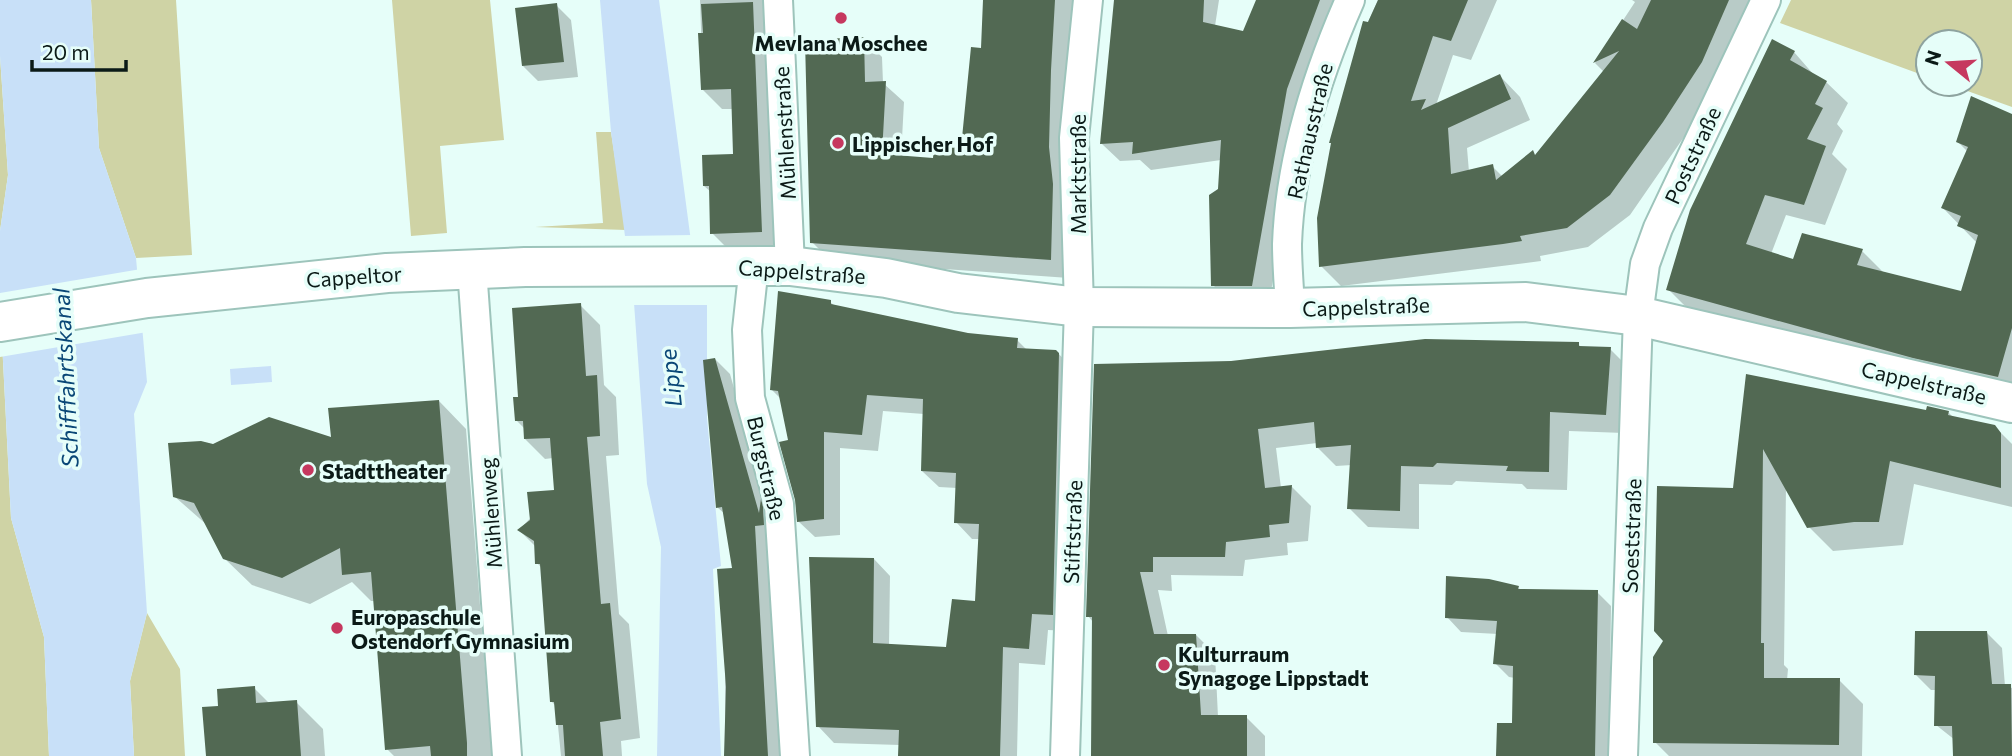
<svg xmlns="http://www.w3.org/2000/svg" width="2012" height="756" font-family="Commissioner,sans-serif">
<rect width="100%" height="100%" fill="#e6fef9"/>
<path fill="#cfd3a5" d="M91 0H176L192 255 136 258 99 148Z
M392 0H490L504 140 440 146 447 233 411 236Z
M1791 0H2012V107L1948 84H1970V42H1928V77L1780 23Z
M0 56 8 175 0 231Z
M596 132H611L626 230 535 227 603 223Z
M0 302 11 518 44 637 49 756H0Z
M147 613 180 669 185 756H134L130 681Z"/>
<path fill="#c8e0f8" d="M0 0H91L99 148 136 258 147 382 134 414 147 613 130 681 134 756H49L44 637 11 518 0 302V231L8 175 0 56Z
M600 0H659L690 234 707 303V418L721 566 713 569 721 756H657L661 547 647 484 634 303 611 132Z
M271 366 272 382 231 385 230 369Z"/>
<path fill="#e6fef9" d="M694 235 711 305H631L623 236Z
M141 269 147 332 0 357V293Z"/>
<path fill="#0003" d="M700 0H771L780 251 731 252 712 233 711 192 704 186 735 156 733 109H722L703 90Z
M985 0H1076L1069 278 831 261 812 242 863 38 882 57 883 83 904 102 901 157 935 160 963 149 982 50Z
M1116 0H1219L1215 26 1244 33 1258 0H1344L1303 107 1269 303H1231L1213 285 1221 160 1151 170 1140 160 1120 161 1102 144Z
M1378 0H1497L1471 60 1453 55 1436 105 1500 76 1520 97 1530 120 1467 148 1469 172 1492 166 1503 177 1536 156 1604 72 1595 63 1635 2 1632 0H1760L1722 82 1630 215 1588 247 1540 256 1541 261 1341 286 1321 266 1367 24Z
M556 5 571 20 578 77 538 81 523 66Z
M1794 52 1814 75 1826 82 1848 103 1837 124 1843 131 1832 154 1847 169 1825 225 1786 215 1771 254 1794 261 1862 251 1883 272 1962 293 1977 243 1943 208 1968 152 1958 142 2012 116V395L1690 311 1668 289Z
M830 302 835 306 968 335 1017 340 1028 351H1056L1072 368 1069 631 1048 630 1045 665 1019 663 1017 756H900V745L834 743 818 726 874 559 890 576 889 645 947 649 977 603 980 539H972L956 522 957 488 939 487 922 471 924 414 883 411 878 451 840 448V535L815 537 798 521 790 442 781 399 772 390Z
M580 305 600 325 604 385 616 397 619 455 606 456 619 614 629 624 640 738 621 741 622 756H561L556 706 552 702 543 569 537 563 536 547 519 530 556 491 553 458 545 459 525 439V429L516 420 520 399Z
M1578 344 1582 348 1610 349 1629 368 1624 433 1569 431 1567 490 1527 489 1522 484 1456 481 1452 485 1419 484V529L1368 527 1349 508 1352 465 1336 466 1317 447V443L1276 448 1281 488 1292 487 1311 506 1308 541 1287 543 1288 555 1245 560 1243 576 1171 575 1172 591 1158 590 1168 636 1196 635 1215 654 1218 717H1246L1265 736V756H1093V622L1088 616 1231 363Z
M715 359 730 374 768 509 782 756H725V655L734 569 725 514 718 508Z
M1748 376 1927 412H1948L1953 417 1995 427 2012 444V507L1914 484 1903 545 1833 551 1809 527 1786 486 1784 665 1788 669 1787 680H1839L1863 704 1862 756H1669L1655 742 1665 641 1735 489Z
M439 401 466 429 492 756H394L387 749 375 601H371L352 582 310 604 252 585 224 558 207 525 174 496 213 446 333 439Z
M1518 587 1521 591 1597 592 1611 606 1609 756H1498L1513 725 1515 678 1509 677 1495 663 1498 634 1461 632 1447 617Z
M1986 632 2002 648 2005 686 2012 688V756H1955V740L1936 725 1937 690H1931L1916 675Z
M254 688 270 704 296 702 323 729 325 756H207L220 707Z"/>
<path fill="#526953" d="M983 0H1055L1051 70 1049 147 1053 184 1051 260 810 243 805 40 864 37 865 82 886 81 882 154 933 158 934 146 961 148 971 47 981 48Z
M1114 0H1204L1203 22 1243 31 1256 0H1320L1287 89 1252 286H1211L1209 195 1218 189 1221 140 1132 154 1133 142 1100 144Z
M1378 0H1468L1451 41 1433 36 1411 101 1426 99 1421 110 1500 74 1511 99 1448 128 1451 174 1493 164 1496 180 1533 150 1535 155 1619 51 1593 63 1622 19 1637 29 1651 0H1729L1702 62 1663 122 1610 195 1567 228 1520 236 1522 241 1503 244 1319 267 1317 218 1331 143H1329L1363 21 1368 22Z
M753 2 762 232 710 234 709 186H703L702 155 733 154 731 89 701 90 698 33H703L701 4Z
M557 3 564 62 522 66 515 8Z
M1772 39 1795 51 1790 60 1827 81 1815 104 1823 108 1807 139 1826 146 1804 205 1765 195 1746 244 1793 259 1802 233 1863 249 1857 265 1961 291 1978 235 1957 226 1961 216 1941 208 1968 147 1956 142 1971 96 2012 114V328L1998 377 1913 358 1666 290 1690 210Z
M778 291 831 300V304L968 333 1018 338 1017 348 1056 350 1059 353 1053 615 1032 614 1029 649 1003 647 1000 756H898L899 730 816 727 809 557 874 558 873 643 946 647 952 599 975 601 979 524 954 523 956 473 921 471 923 399 867 395 862 435 824 432V519L797 522 795 500 779 442 788 440 778 391 770 390Z
M581 303 586 376 597 375 600 436 587 437 601 604 610 603 621 719 600 722 603 756H565L563 725H556L554 702H550L540 564H535L534 541 517 530 530 520 527 492 554 490 550 438 524 439 523 421H515L513 397H518L512 308Z
M1425 339 1579 342V346L1611 347 1606 415 1550 412 1549 472 1506 471 1508 466 1437 463 1433 467 1401 466 1400 511 1347 509 1351 445 1316 448 1314 422 1258 429 1265 488 1292 485 1289 523 1269 525 1270 537 1226 542 1225 557H1153V572H1140L1154 634H1196L1201 715H1247V756H1091L1092 617H1086L1094 364 1231 361Z
M715 358 759 513 761 499 763 507 764 525 755 526 768 756H724L726 687 717 569 732 568 722 507 716 508 703 360Z
M1746 374 1926 410 1927 406 1949 411 1948 415 1995 425 2001 433V488L1890 461 1879 522H1854L1807 528 1763 449 1761 643H1764V678H1840L1839 745 1653 743V657L1663 641 1654 631 1657 486 1733 488Z
M439 400 467 743V756H431L430 746 385 750 371 572 342 575 340 548 282 578 223 559 194 503 173 497 168 443 201 441 213 444 269 417 331 437 328 408Z
M1446 576 1489 579 1519 586 1518 589 1598 590 1595 756H1496L1497 723H1512L1513 666 1493 664 1497 621 1445 618Z
M1915 631H1987L1992 684H2011L2012 756H1953L1952 726H1934L1935 676 1914 675Z
M255 686 256 703 297 700 301 756H206L202 707 218 706 217 689Z"/>
<g fill="none" stroke-linecap="round" stroke-linejoin="round">
<g stroke="#9dc4bb" stroke-width="32">
<path id="street" d="M778 0 790 266
M754 265 747 330 750 398 779 504 795 756
M472 269 507 756
M1290 308C1289 287 1287 265 1287 244 1290 161 1317 75 1350 0
M1065 756 1079 307 1074 138 1088 0
M1623 756 1638 316 1645 264 1658 228 1766 0"/>
</g>
<g stroke="#9dc4bb" stroke-width="42">
<path id="secondary" d="M0 322 147 298 387 273 525 267 790 266 886 278 958 293 1079 307 1290 308 1526 302 1638 316 2012 403"/>
</g>
<use href="#street" stroke="#fff" stroke-width="28"/>
<use href="#secondary" stroke="#fff" stroke-width="38"/>
</g>
<g fill="#c6385f" stroke="#e6fef9" stroke-width="2.5">
<circle cx="841" cy="18" r="7"/>
<circle cx="838" cy="143" r="7"/>
<circle cx="308" cy="470" r="7"/>
<circle cx="337" cy="628" r="7"/>
<circle cx="1164" cy="665" r="7"/>
</g>
<g text-anchor="middle" dominant-baseline="central" stroke-width="7" stroke-linejoin="round" paint-order="stroke">
<g font-size="21" font-weight="bold" fill="#0b1a17" stroke="#e6fef9" text-anchor="start">
<text x="841" y="42" text-anchor="middle">Mevlana Moschee</text>
<text x="852" y="143">Lippischer Hof</text>
<text x="322" y="470">Stadttheater</text>
<text x="351" y="616">Europaschule<tspan x="351" dy="24">Ostendorf Gymnasium</tspan></text>
<text x="1178" y="653">Kulturraum<tspan x="1178" dy="24">Synagoge Lippstadt</tspan></text>
</g>
<g font-size="21" fill="#0b1a17" stroke="#e6fef9">
<text transform="translate(1309 131) rotate(-77)">Rathausstraße</text>
<text transform="translate(784 133) rotate(-93)">Mühlenstraße</text>
<text transform="translate(1692 155) rotate(-65)">Poststraße</text>
<text transform="translate(1077 174) rotate(-90)">Marktstraße</text>
<text transform="translate(802 271) rotate(4)">Cappelstraße</text>
<text transform="translate(354 276) rotate(-4)">Cappeltor</text>
<text transform="translate(1366 306) rotate(-2)">Cappelstraße</text>
<text transform="translate(1924 382) rotate(13)">Cappelstraße</text>
<text transform="translate(767 468) rotate(77)">Burgstraße</text>
<text transform="translate(490 513) rotate(-94)">Mühlenweg</text>
<text transform="translate(1072 532) rotate(-88)">Stiftstraße</text>
<text transform="translate(1631 536) rotate(-88)">Soeststraße</text>
</g>
<g font-size="23" font-style="italic" fill="#0a4777" stroke="#e6fef9">
<text transform="translate(65 378) rotate(-93)">Schifffahrtskanal</text>
<text transform="translate(670 378) rotate(-96)">Lippe</text>
</g>
</g>
<g transform="translate(1949 63) rotate(288)"><circle r="33" fill="#e6fef9" stroke="#8ea39f" stroke-width="2"/>
<path d="M0-5L12 26L0 18L-12 26Z" fill="#c6385f"/>
<text y="-10" font-size="19" font-weight="bold" text-anchor="middle" fill="#0b1a17">N</text>
</g>
<path d="M32 60v10h94v-10" fill="none" stroke="#0b1a17" stroke-width="3.5"/>
<text x="42" y="60" font-size="21" fill="#0b1a17" stroke="#e6fef9" stroke-width="5" paint-order="stroke">20 m</text>
</svg>
